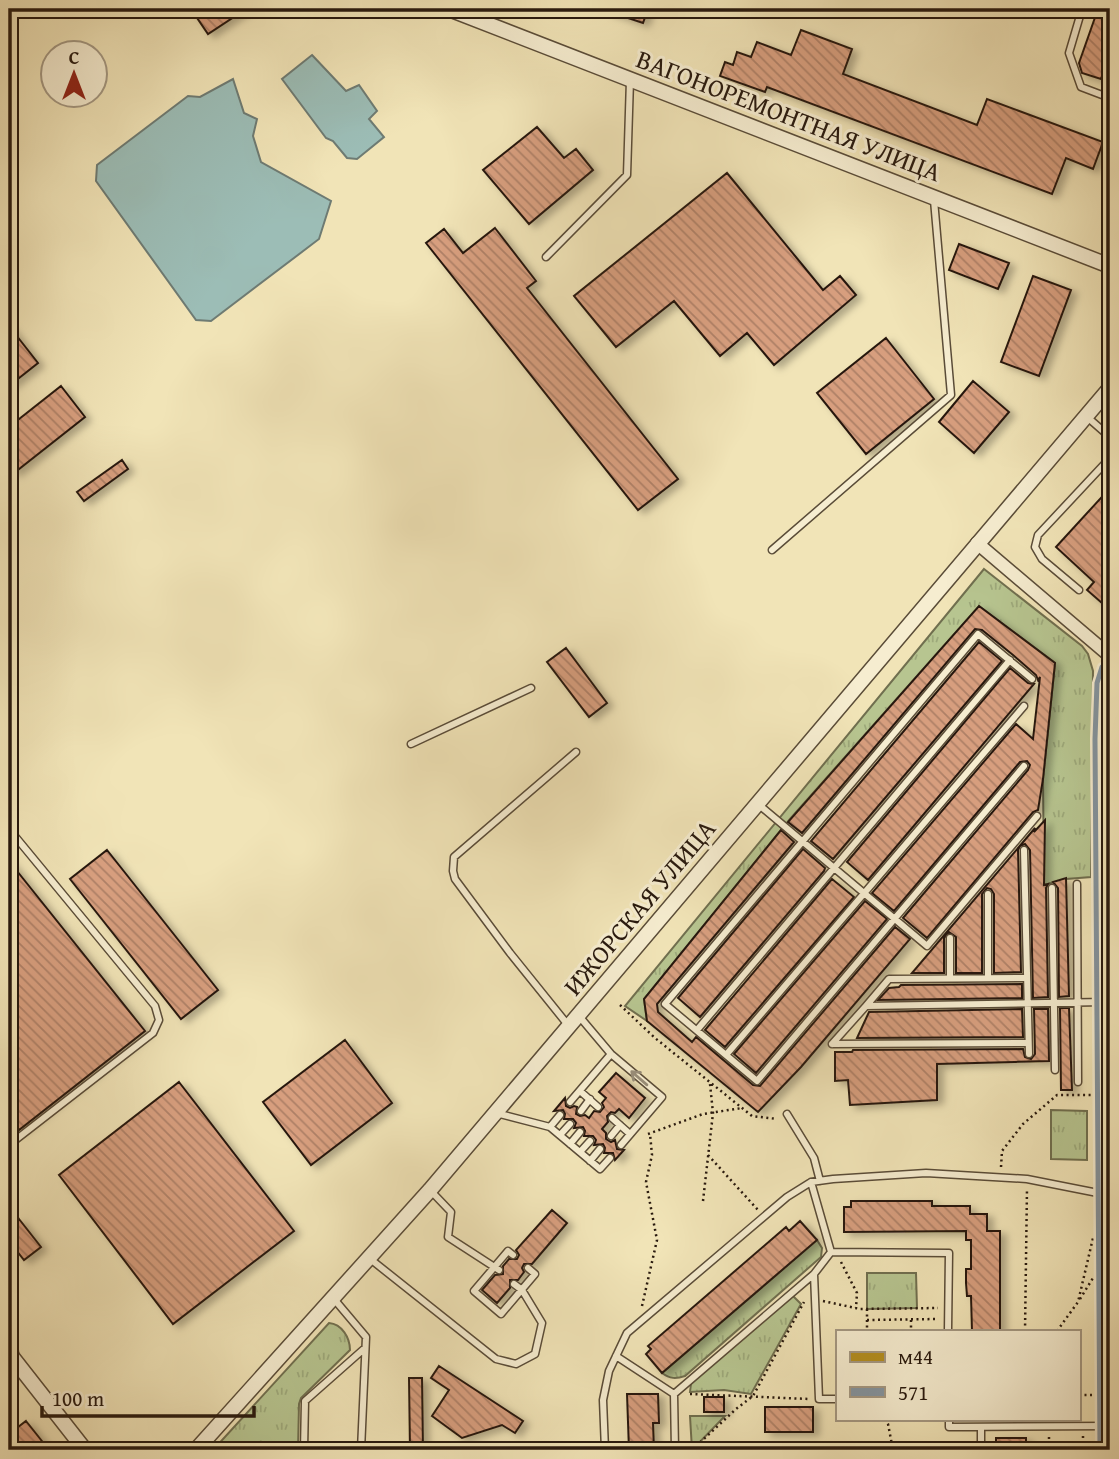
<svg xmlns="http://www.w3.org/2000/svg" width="1119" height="1459" font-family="'Gentium Book Plus',serif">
<defs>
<pattern id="grass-tufts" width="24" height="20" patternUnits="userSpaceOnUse" patternTransform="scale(1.75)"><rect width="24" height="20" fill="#b7c590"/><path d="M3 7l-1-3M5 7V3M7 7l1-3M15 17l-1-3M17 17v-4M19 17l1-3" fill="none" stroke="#9da97b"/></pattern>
<pattern id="building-back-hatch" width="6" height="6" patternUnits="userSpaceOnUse" patternTransform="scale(1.75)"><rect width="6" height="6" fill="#d79e7e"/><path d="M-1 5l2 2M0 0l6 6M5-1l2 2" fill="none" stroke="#ae8066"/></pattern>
<filter id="shadow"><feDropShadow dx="6" dy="3.5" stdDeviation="3.5" flood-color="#0004"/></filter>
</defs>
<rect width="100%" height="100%" fill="#f1e4b7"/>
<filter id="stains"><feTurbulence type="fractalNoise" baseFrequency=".00286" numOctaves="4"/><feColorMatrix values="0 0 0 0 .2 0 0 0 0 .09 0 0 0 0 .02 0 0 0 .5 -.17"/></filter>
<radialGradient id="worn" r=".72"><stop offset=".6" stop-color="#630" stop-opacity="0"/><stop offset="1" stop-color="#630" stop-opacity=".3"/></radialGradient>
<path fill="url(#grass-tufts)" stroke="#706f4f" stroke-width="2" d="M984 569 1082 646 1088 654 1093 671 1091 877 1066 879 1044 885 1043 779 1055 663 979 606 790 819 644 999 647 1021 625 1006Z
M1051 1110 1087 1111V1160L1051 1159Z
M817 1240 822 1248 821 1257 685 1376C676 1379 670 1379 662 1373Z
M867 1273H916L917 1308 867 1309Z
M793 1296 801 1304 751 1394 724 1390 690 1392 691 1384 695 1378Z
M329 1323C342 1324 350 1338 350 1350L301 1398 299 1404 298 1450H213Z
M690 1416H725L692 1450Z"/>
<path fill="#9cbdb6" stroke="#6e7b73" stroke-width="2" d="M312 55 346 91 359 85 377 111 369 119 384 137 357 159 347 158 333 141 326 138 282 79Z
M233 79 244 113 257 119 253 136 261 162 331 201 319 239 211 321 196 320 96 181 97 165 188 96 200 97Z"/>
<path fill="url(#building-back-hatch)" stroke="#28190e" stroke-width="2" filter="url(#shadow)" d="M191 9H246L208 34Z
M607 9H648L643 23 607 11Z
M1098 9H1110V52L1101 79 1082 73 1079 63Z
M801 30 852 49 843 74 977 125 987 99 1103 142 1093 169 1066 158 1052 194 767 87 765 92 720 76 725 62 733 65 737 52 751 57 757 42 791 55Z
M537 127 564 158 576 149 593 170 529 224 483 170Z
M727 173 823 290 840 276 856 295 774 365 747 333 720 356 674 301 616 347 574 296Z
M495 228 536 281 527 288 678 479 638 510 426 243 444 229 463 253Z
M959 244 1009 263 998 289 949 270Z
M1033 276 1071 290 1039 376 1001 362Z
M9 326 38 363 9 386Z
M886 338 934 399 866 454 817 393Z
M973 381 1009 412 974 453 939 422Z
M61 386 85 417 14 473 9 466V427Z
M122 460 128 469 84 501 77 492Z
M1110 488V610L1087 590 1094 582 1056 547Z
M979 606 1055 663 1043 779 1038 810 1033 812 927 938 903 918 1028 770 1030 765 1027 761 1020 762 894 911 872 893 1016 724 1033 739 1040 677 1038 680 1036 675 1013 655 982 630 975 629 802 833 788 822Z
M979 642 1002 661 833 859 811 841Z
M566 648 607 703 589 717 547 662Z
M1010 668 1028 683 1034 684 868 880 847 862Z
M1045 820 1044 885 1048 884 1046 888 1048 997 1033 998 1030 850 1025 844 1020 846 1018 850 1021 972 994 973V894L991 889 987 888 982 894V973H956V937L949 932 944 938V973H912L1035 828 1034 832Z
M781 830 794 842 657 1004 658 1012 692 1042 696 1037 753 1085 760 1086 895 927 910 939 801 1067 758 1112 647 1021 644 999Z
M803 849 825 868 824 871 700 1017 678 998Z
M107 850 218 990 181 1019 70 879Z
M9 861 145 1031 19 1130 9 1118Z
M1066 878 1069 996 1059 997 1058 888 1053 882Z
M832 879 854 897 725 1047 705 1030Z
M865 901 887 919 756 1073 734 1054Z
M1022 984V998L878 1000 889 988 899 987 901 985Z
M1060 1008H1069L1072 1090H1061Z
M1022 1009 1023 1037 857 1038 869 1012Z
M1034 1009H1048L1049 1061 937 1064V1100L850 1105 848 1080 835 1081V1052H852L853 1050 1023 1049 1025 1057 1031 1059 1035 1054Z
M345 1040 392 1103 311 1165 263 1102Z
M616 1073 645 1098 629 1118 619 1109 615 1113 611 1112 607 1116 608 1122 602 1129 606 1133V1139L611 1142 615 1140 617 1149 624 1150 615 1160 613 1153H604L605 1148 603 1144 594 1145 596 1140 593 1136H584L585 1131 583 1127 574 1128 576 1123 573 1119H564L565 1114 563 1110 554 1111 565 1098 566 1106 570 1108 574 1106 577 1107 576 1114 580 1116 585 1115 589 1118 594 1111 600 1112 604 1107 602 1103 606 1098 599 1092Z
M179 1082 294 1231 173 1324 59 1175Z
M851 1201H932V1206H970V1214H987V1231H1000V1331H972L971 1296H967L966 1283V1269H971V1240H966V1231L844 1232V1207H851Z
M552 1210 567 1223 532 1264H524L522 1268 524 1272 518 1280H510V1288L497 1303 482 1290 495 1275 503 1274V1266L509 1259H517L519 1255 516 1250Z
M19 1219 41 1247 24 1260 9 1241V1227Z
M800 1221 817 1240 662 1373 646 1354 651 1349 648 1346 786 1227 789 1231Z
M439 1366 523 1421 515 1433 502 1425 462 1438 432 1416 449 1390 431 1378Z
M409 1378H422L423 1450H410Z
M627 1394H658L659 1423H653L654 1450H629Z
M704 1397H724V1412H704Z
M765 1407H813V1432H765Z
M26 1421 49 1450H9V1434Z
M996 1438H1026V1450H996Z"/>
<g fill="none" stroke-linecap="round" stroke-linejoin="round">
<g stroke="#5a4c38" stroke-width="9">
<path id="service" d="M1082 9 1069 53 1081 87 1110 98
M546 257 627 175 630 80
M1086 416 1110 437
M772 550 951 395 934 200
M1079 590 1042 559 1035 547 1038 535 1110 458
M411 744 531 688
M1024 766 757 1081 665 1004 978 634 1032 679
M758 804 927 946 1037 816
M9 829 155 1006 159 1020 153 1033 9 1145
M1024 850 1029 1054
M1077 884 1078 1082
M1052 888 1055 1070
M988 894V978
M950 938V978
M866 1006 889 979 1027 978
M579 1016 611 1054 662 1097 621 1145
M568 1025 510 953 455 879 453 871 454 857 576 752
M697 1030 1010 660
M832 1044 866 1006 1105 1002
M832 1044 1028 1043
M726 1055 1024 706
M580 1091 598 1107
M570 1102 611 1054
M581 1111 590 1099
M496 1113 550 1127 600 1169 610 1158
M787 1114 814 1158 820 1181
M612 1118 630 1134
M550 1127 560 1115
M560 1135 570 1124
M611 1136 620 1125
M570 1144 580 1132
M580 1152 590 1141
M590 1161 600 1149
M811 1182 831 1252
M430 1190 451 1212 448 1237 499 1270
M513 1255 508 1251 474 1291 501 1314 535 1274 528 1268
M369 1258 496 1359 516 1364 535 1354 542 1323 522 1290 514 1284
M814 1274 819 1399H837
M334 1299 366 1337 361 1450
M9 1304 15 1354
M616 1356 674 1394
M949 1419V1427L1109 1426
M981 1427V1450
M304 1450 305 1401 365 1348
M605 1450 603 1400 609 1371 627 1333 787 1197 811 1182 833 1179 926 1173 1027 1179 1108 1195
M675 1450 674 1394 814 1274 831 1252 949 1253 948 1331"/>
</g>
<g stroke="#5a4c38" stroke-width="15">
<path id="minor" d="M977 543 1110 656"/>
</g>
<g stroke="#5a4c38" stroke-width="17">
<path id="tertiary" d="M449 9 1110 266
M9 1353 85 1450
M196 1450 430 1190 1110 388
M1109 1450 1104 739 1106 683 1110 669"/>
</g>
<path stroke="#28190e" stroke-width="2.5" stroke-dasharray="2 3.5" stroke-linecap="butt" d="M620 1005 655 1038 752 1116 777 1119
M648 1134 703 1114 742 1108
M708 1155 758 1210
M1001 1167 1002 1151 1023 1124 1057 1095H1092
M703 1201 713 1113 710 1084
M841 1262 857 1293 856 1308
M1080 1299 1093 1278
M823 1301 860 1309 938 1308
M642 1306 657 1240 646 1182 652 1155 650 1134
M867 1309V1331
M867 1320 937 1319
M911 1320V1331
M1025 1331 1027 1188
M1057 1331 1078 1302 1093 1238
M690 1394 809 1399
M1079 1395H1094
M885 1419 888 1424 893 1450
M1083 1436V1450
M692 1450 736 1409 753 1396 804 1302
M964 1450 970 1441
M1049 1450V1436"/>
<use href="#service" stroke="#f6edd0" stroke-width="6"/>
<use href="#minor" stroke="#f6edd0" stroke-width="12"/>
<use href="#tertiary" stroke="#f6edd0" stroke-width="14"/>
<g stroke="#f6edd0" stroke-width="10">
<path id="bus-1" d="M1109 1450 1104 739 1106 683 1110 669"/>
</g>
<g stroke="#f6edd0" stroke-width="10">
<path id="bus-2" d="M1100 1450 1095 739 1097 683 1102 667"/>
</g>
<use href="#bus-1" stroke="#b38e1f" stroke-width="5"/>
<use href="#bus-2" stroke="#84949f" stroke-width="5"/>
</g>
<defs><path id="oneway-shaft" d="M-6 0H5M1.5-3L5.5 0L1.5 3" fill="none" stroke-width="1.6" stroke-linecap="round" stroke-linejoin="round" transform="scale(1.75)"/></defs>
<use stroke="#998e79" href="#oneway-shaft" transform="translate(639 1078) rotate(-139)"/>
<g text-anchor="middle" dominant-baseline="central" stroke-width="6" stroke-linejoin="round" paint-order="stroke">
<g font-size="26" fill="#28190e" stroke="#f6edd0">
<text transform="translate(789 115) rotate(21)">ВАГОНОРЕМОНТНАЯ УЛИЦА</text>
<text transform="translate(639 907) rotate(-50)">ИЖОРСКАЯ УЛИЦА</text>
</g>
</g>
<rect width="1119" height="1459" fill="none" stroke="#f1e4b7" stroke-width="35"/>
<rect x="10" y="10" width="1098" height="1438" fill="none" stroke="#28190e" stroke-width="3.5"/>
<rect x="18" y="18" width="1084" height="1424" fill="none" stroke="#28190e" stroke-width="2"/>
<rect x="836" y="1330" width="245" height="91" fill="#f6edd0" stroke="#a49882" stroke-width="2"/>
<rect x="850" y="1352" width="35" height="10" fill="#b38e1f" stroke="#a49882" stroke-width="2"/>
<text x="898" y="1364" font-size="21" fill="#28190e">м44</text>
<rect x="850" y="1387" width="35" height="10" fill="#84949f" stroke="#a49882" stroke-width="2"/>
<text x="898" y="1400" font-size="21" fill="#28190e">571</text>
<g transform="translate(74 74)"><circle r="33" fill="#f6edd0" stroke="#a49882" stroke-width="2"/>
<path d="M0-5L12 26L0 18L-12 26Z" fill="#8f2418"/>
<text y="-10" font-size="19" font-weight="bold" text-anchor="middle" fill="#28190e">С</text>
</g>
<path d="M42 1406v10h212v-10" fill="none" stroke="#28190e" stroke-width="3.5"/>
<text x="52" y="1406" font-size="21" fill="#28190e" stroke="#f6edd0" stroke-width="5" paint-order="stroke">100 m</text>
<rect width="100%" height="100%" filter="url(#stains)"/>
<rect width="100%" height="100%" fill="url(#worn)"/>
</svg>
